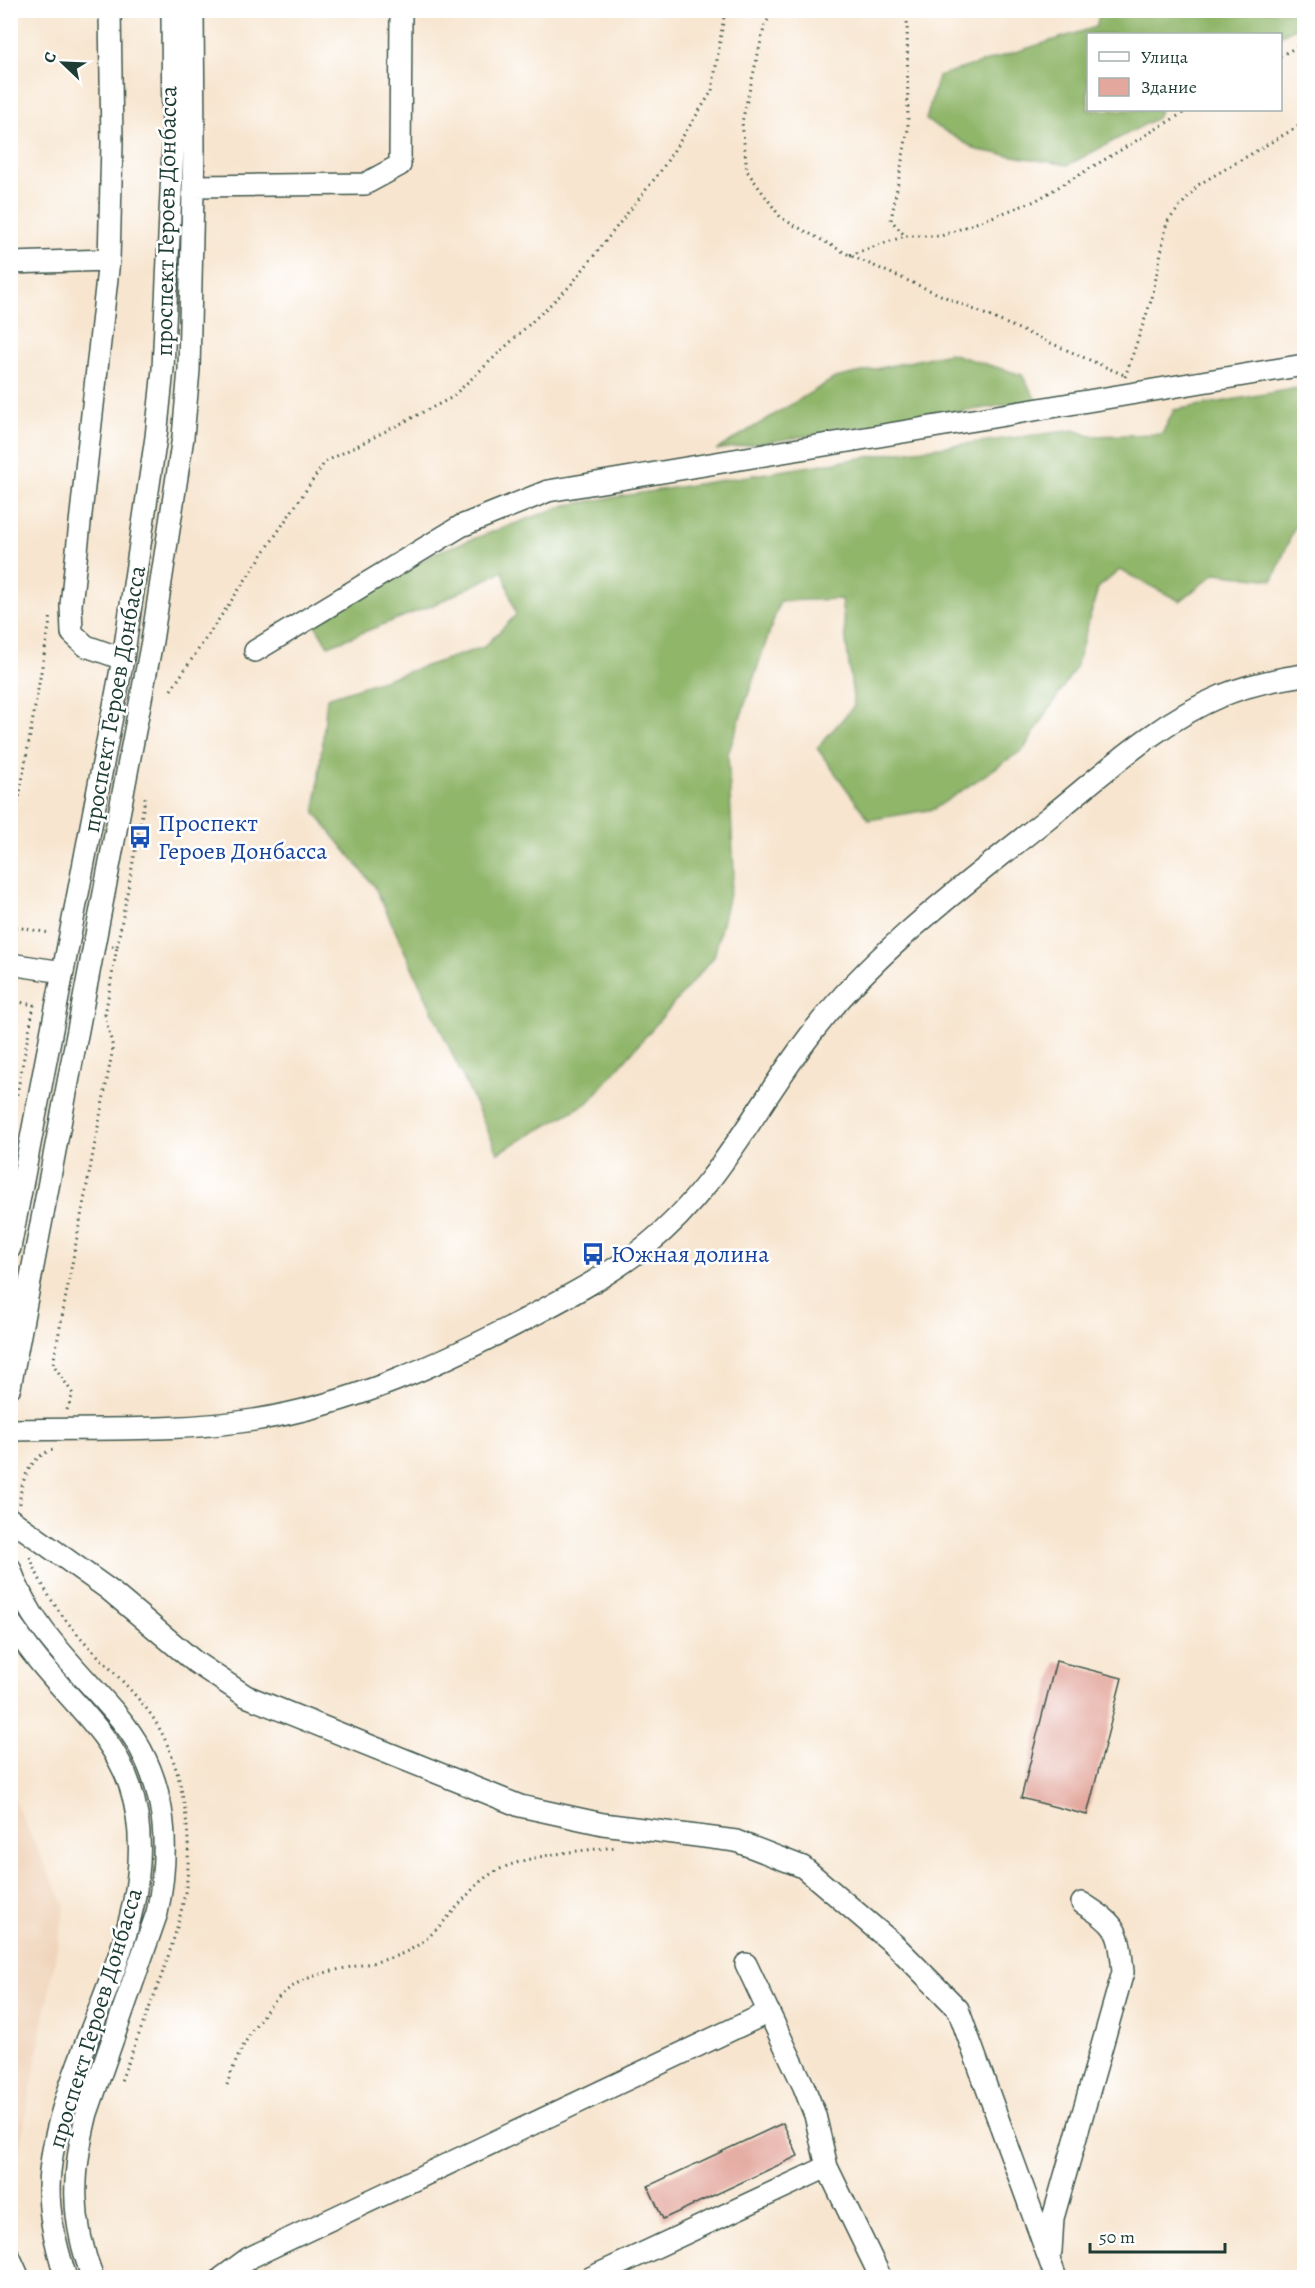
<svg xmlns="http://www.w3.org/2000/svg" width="1315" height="2288" font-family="Alegreya,serif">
<rect width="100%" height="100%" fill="#fff"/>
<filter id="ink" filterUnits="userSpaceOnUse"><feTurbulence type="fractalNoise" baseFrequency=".0167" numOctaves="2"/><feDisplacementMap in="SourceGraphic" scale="12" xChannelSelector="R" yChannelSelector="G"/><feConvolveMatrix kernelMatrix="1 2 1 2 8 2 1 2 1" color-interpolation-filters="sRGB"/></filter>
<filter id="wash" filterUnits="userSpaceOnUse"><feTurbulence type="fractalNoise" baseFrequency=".008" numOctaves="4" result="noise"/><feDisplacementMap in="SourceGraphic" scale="24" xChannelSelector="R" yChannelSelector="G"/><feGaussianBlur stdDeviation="1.35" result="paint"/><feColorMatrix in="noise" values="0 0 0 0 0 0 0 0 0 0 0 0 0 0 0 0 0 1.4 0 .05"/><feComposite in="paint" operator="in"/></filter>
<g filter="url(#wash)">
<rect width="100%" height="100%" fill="#f7e5cf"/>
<path fill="#f0d5bc" d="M11 1794 65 1906 11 2196Z"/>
<path fill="#90b66b" stroke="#587a50" stroke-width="1.5" d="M1100 11H1304V24L1281 35 1088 34V110H1160L1157 118 1068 165 977 150 926 120 938 76 1096 27Z
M949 353 1022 375 1036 400 716 450 835 378Z
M1304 387V504L1273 580 1216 573 1180 601 1120 570 1098 588 1076 667 1024 749 934 809 869 820 817 748 854 706 841 599 780 601 728 754 734 873 714 957 589 1102 498 1153 375 887 315 813 327 698 484 647 516 615 503 571 433 605 328 646 313 621 437 552 566 505 893 453 1075 430 1090 436 1162 434 1174 410Z"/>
<g id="blocks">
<path fill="#e3a79d" d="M1056 1661 1122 1678 1087 1815 1021 1798Z
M783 2123 798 2156 663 2219 648 2186Z"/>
</g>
</g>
<g filter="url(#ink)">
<use href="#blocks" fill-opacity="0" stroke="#3f564b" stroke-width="1.5"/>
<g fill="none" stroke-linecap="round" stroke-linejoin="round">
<g stroke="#3f564b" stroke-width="24">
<path id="minor" d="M110 10 112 143 109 260 71 605 72 633 86 646 123 659
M193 186 365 184 400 165 401 10
M10 263 109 260
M255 651 461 526 548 491 1304 365
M10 964 63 972
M10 1248 123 659 156 437 163 369 173 148 172 10
M10 1387 152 641 183 437 189 370 194 147 193 10
M10 1430C91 1428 174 1432 254 1420 351 1405 440 1364 526 1319 567 1297 610 1275 647 1245 720 1187 758 1101 815 1029 880 946 966 884 1048 818 1102 775 1156 723 1221 696 1247 685 1276 679 1304 675
M10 1519 108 1589 195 1662 246 1696 520 1806 603 1824 736 1841 803 1867 896 1946 958 2009 1056 2278
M10 1568C30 1628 77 1668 117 1715 166 1772 172 1842 157 1913L87 2113C72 2172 70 2220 93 2278
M10 1622C18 1633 26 1645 34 1655 67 1698 113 1734 130 1786 172 1916 63 2043 50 2171 46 2207 55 2243 66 2278
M746 1964 804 2087 815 2115 827 2167 881 2278
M1051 2251 1053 2218 1123 1972C1119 1929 1118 1926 1082 1903
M10 2258 19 2278
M222 2278 249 2258 769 2012
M590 2278 827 2167"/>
</g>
<path stroke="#3f564b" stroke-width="3" stroke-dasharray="1.5 4.5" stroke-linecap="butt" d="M775 10 765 24 742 122 747 171 781 218 849 255 1124 375
M907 10 908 129 891 220 905 236H941L1035 201 1188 110
M1280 56 1304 43
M850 255 905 236
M1125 377 1152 298 1167 222 1198 185 1304 123
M171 690 325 462 451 398 570 286 660 172 712 91 725 10
M10 850 51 615
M10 926 50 933
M112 946 117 947 146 793
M10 1000 34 1005
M105 1015 117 947
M10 1130 34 1005 37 1006
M67 1410 73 1394 53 1364 113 1048 105 1015 100 1014
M20 1504C19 1483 31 1455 53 1450
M30 1557C56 1626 102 1654 146 1708 181 1752 194 1832 186 1887 175 1953 144 2018 121 2081
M227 2085C238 2049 266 1998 302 1981 338 1964 380 1968 415 1947 441 1930 457 1904 479 1883 507 1855 579 1851 617 1847"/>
<use href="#minor" stroke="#fff" stroke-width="21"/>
</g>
</g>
<defs>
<g id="bus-bare" transform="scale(1.8)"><path d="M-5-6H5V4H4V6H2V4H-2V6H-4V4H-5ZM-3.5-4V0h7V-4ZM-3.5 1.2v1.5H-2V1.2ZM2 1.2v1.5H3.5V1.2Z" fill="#1a4fb4" stroke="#fff" stroke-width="2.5" paint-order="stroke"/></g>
</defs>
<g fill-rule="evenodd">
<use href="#bus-bare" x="140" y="837"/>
<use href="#bus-bare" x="593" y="1254"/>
</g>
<g text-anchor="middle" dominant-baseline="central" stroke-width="5" stroke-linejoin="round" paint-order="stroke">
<g font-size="24" fill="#1f3d34" stroke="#fff">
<text transform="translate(166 221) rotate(-89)">проспект Героев Донбасса</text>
<text transform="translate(114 699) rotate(-80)">проспект Героев Донбасса</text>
<text transform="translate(95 2018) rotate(-73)">проспект Героев Донбасса</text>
</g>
<g font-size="24" fill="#164399" stroke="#fff" text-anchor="start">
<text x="158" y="823">Проспект<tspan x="158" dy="28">Героев Донбасса</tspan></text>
<text x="611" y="1254">Южная долина</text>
</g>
</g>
<rect width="1315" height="2288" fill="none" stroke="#fff" stroke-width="36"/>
<rect x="1087" y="33" width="195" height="78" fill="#ffffff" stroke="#a5b1ae" stroke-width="1.5"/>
<rect x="1099" y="52" width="30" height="9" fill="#ffffff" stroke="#a5b1ae" stroke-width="1.5"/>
<text x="1141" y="63" font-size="18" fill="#1f3d34">Улица</text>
<rect x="1099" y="78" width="30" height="18" fill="#e3a79d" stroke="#a5b1ae" stroke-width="1.5"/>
<text x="1141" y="93" font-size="18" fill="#1f3d34">Здание</text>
<g transform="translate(63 63) rotate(293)" stroke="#ffffff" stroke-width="4.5" paint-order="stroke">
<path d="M0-4.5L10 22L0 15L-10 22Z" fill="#1f3d34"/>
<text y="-9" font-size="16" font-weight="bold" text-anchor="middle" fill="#1f3d34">С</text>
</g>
<path d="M1090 2243v9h135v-9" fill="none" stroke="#1f3d34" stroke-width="3"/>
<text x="1099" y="2243" font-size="18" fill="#1f3d34" stroke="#ffffff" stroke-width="4.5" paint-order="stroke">50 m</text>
</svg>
